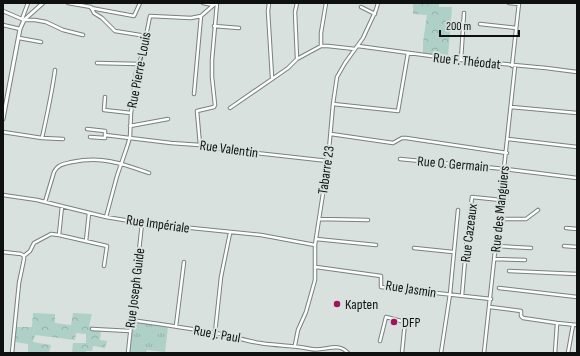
<svg xmlns="http://www.w3.org/2000/svg" width="580" height="356" font-family="'Sofia Sans Condensed',sans-serif">
<defs>
<pattern id="grass-tufts" width="24" height="20" patternUnits="userSpaceOnUse"><rect width="24" height="20" fill="#aed0c6"/><path d="M3 7l-1-3M5 7V3M7 7l1-3M15 17l-1-3M17 17v-4M19 17l1-3" fill="none" stroke="#94b2a9"/></pattern>
<pattern id="forest-crowns" width="20" height="18" patternUnits="userSpaceOnUse"><rect width="20" height="18" fill="#aed0c6"/><path d="M2 6a3 3 0 1 1 6 0M12 15a3 3 0 1 1 6 0" fill="none" stroke="#94b2a9"/></pattern>
</defs>
<rect width="100%" height="100%" fill="#d8e1de"/>
<path fill="url(#grass-tufts)" d="M133 322 168 327 165 352 147 350 146 353H130Z"/>
<path fill="url(#forest-crowns)" d="M413 3H439V7H452L448 56 423 53V42L427 15 413 14Z
M33 313 55 314V323L71 325 73 313 92 314 89 326 101 328 100 340 107 341 105 348 93 346 92 351H86L85 353H72L73 343H86V334L76 333 75 340 35 335 33 342 51 345 49 353H28V344L15 342 16 327H32Z"/>
<g fill="none" stroke-linecap="round" stroke-linejoin="round">
<g stroke="#79817f" stroke-width="4.5">
<path id="minor" d="M68 3 91 7 94 13 102 18 115 31 146 36
M203 3 213 5
M269 3 268 11 272 77
M297 3 295 12 297 58
M509 3 519 4
M361 7 375 14
M91 8 134 16 140 3
M3 11 24 20H35L46 22 63 30 83 35
M22 19 28 3
M480 24 516 28
M3 25 20 29
M214 26 239 28
M19 38 41 42
M321 46V33L326 3
M358 46 461 60 546 68 577 72
M461 60 464 13
M97 63 138 64
M512 66 519 3
M194 94 201 16
M105 97 104 110 131 113
M333 104 398 111 408 53
M511 107 577 113
M230 108 288 68 297 59 321 46H328L355 49
M130 126 168 119
M87 129 105 131V135
M3 132 42 138 63 139
M331 134 393 143 402 138H406L507 153
M105 135 171 143 200 145 228 150 328 161
M90 137 105 138V135
M42 138C47 115 52 93 55 70
M508 139 577 147
M200 145 197 111 214 107 215 105 212 77V60L217 3
M400 159 505 169 577 178
M3 195 37 200 106 217 142 223 261 235 315 245
M45 202 54 172C58 164 64 164 72 162 102 156 121 163 149 173
M62 206 59 235 107 246 104 266
M106 217 117 176 127 147 130 137 131 113 136 73 147 40 146 36 150 16 191 18 201 16 216 3
M319 219 368 220
M499 219H526L538 210
M566 228 577 229
M316 239 376 245
M86 241 89 213
M496 246 531 248
M564 246 577 247
M414 248 453 252
M3 252 21 254 24 256V259L19 283 12 353
M24 256 30 251 34 243 51 234 59 235
M495 259 525 260
M316 267 381 276V287L491 299
M509 271 577 274
M499 288 577 297
M462 296 466 248 472 197 501 200
M490 307 521 311V316L523 318 557 323 577 325
M131 320C159 324 187 328 215 333 230 335 245 341 260 343 277 346 294 345 311 349 324 352 338 341 348 353
M176 326 184 262
M92 329 130 331
M215 333 221 277 230 233
M380 341 386 317 405 322 402 353
M295 345 298 330 306 312 315 280V245L328 161 333 104 337 77 345 63 363 38 376 10 378 3
M128 353 142 223
M441 353 450 294 458 210
M484 353 515 66
M555 353 557 324
M568 353 573 325"/>
</g>
<g stroke="#79817f" stroke-width="5">
<path id="tertiary" d="M3 119 20 29 24 20 43 3"/>
</g>
<use href="#minor" stroke="#fff" stroke-width="2.5"/>
<use href="#tertiary" stroke="#fff" stroke-width="3"/>
</g>
<g fill="#a0145e" stroke="#d8e1de" stroke-width="1.5">
<circle cx="337" cy="304" r="4"/>
<circle cx="394" cy="322" r="4"/>
</g>
<g text-anchor="middle" dominant-baseline="central" stroke-width="4" stroke-linejoin="round" paint-order="stroke">
<g font-size="14" fill="#0e1110" stroke="#d8e1de">
<text transform="translate(467 61) rotate(6)">Rue F. Théodat</text>
<text transform="translate(139 70) rotate(-79)">Rue Pierre-Louis</text>
<text transform="translate(229 149) rotate(8)">Rue Valentin</text>
<text transform="translate(453 164) rotate(5)">Rue O. Germain</text>
<text transform="translate(326 170) rotate(-82)">Tabarre 23</text>
<text transform="translate(500 209) rotate(-84)">Rue des Manguiers</text>
<text transform="translate(158 224) rotate(8)">Rue Impériale</text>
<text transform="translate(469 233) rotate(-83)">Rue Cazeaux</text>
<text transform="translate(135 288) rotate(-83)">Rue Joseph Guide</text>
<text transform="translate(411 289) rotate(9)">Rue Jasmin</text>
<text transform="translate(217 334) rotate(10)">Rue J. Paul</text>
</g>
<g font-size="14" fill="#0e1110" stroke="#d8e1de" text-anchor="start">
<text x="345" y="304">Kapten</text>
<text x="402" y="322">DFP</text>
</g>
</g>
<rect width="580" height="356" fill="none" stroke="#0e1110" stroke-width="8"/>
<path d="M440 30v6h79v-6" fill="none" stroke="#0e1110" stroke-width="2"/>
<text x="446" y="30" font-size="12" fill="#0e1110" stroke="#d8e1de" stroke-width="3" paint-order="stroke">200 m</text>
</svg>
